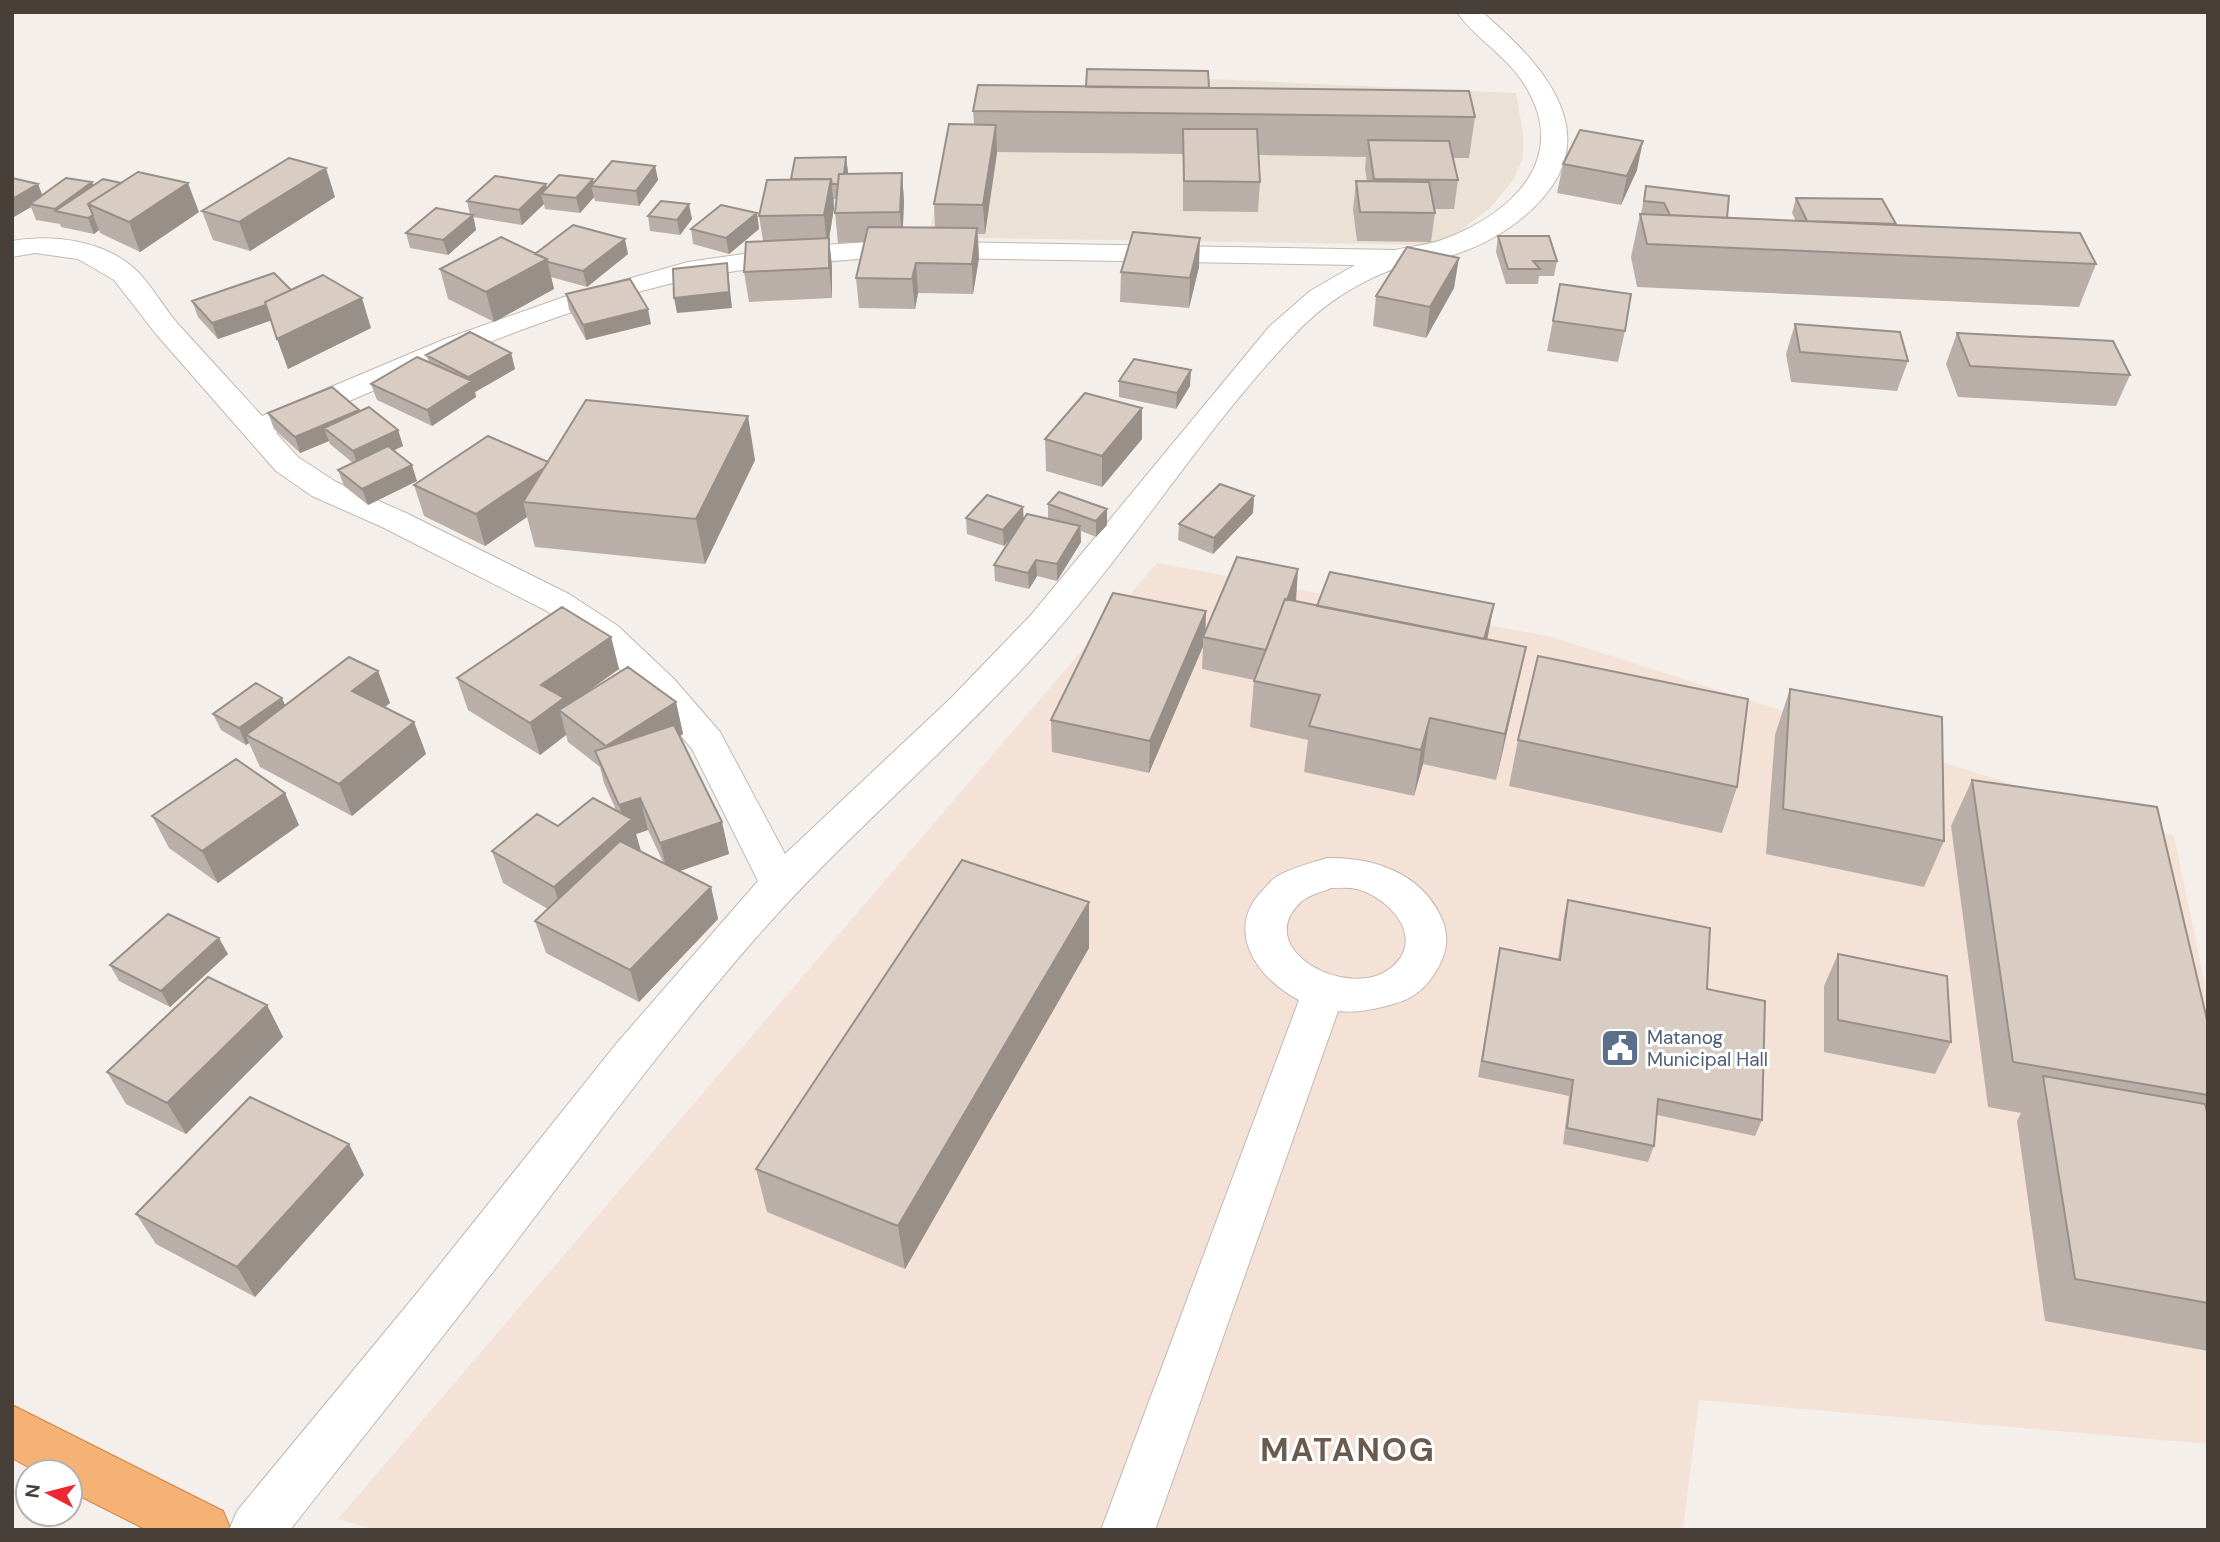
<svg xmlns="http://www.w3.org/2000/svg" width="2220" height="1542" font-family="'DM Sans',sans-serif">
<rect width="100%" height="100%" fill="#f4efea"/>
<path fill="#f4e2d7" d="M1157 563 1552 637 2174 836 2208 1000V1444L1699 1400 1683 1530H376L338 1519Z"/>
<path fill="#ece1d5" d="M1210 79 1516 93 1523 133V158L1513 180 1490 208 1453 236 1431 245 928 237 952 138 1160 80Z"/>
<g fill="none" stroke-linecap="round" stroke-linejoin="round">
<g stroke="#c2b8b0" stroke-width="2">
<path id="minor" d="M1457 12H1482C1527 51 1593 113 1557 178 1535 216 1491 244 1450 256 1433 261 1415 261 1399 267 1359 281 1323 304 1295 334 1206 427 1138 538 1053 635 959 742 848 832 754 940 667 1040 589 1146 509 1251 437 1345 363 1437 290 1530H229L237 1511 417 1293 616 1044 758 881 692 749 648 697 592 642 545 610 382 527 312 496 276 471 156 334 114 280 78 259 35 253 12 257V241C52 234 103 240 135 269 151 284 163 307 178 324 206 355 234 385 262 416L445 339 564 297 688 262 792 247 887 241 1395 250C1412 246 1431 245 1447 238 1513 212 1569 159 1526 87 1508 56 1475 39 1457 12ZM887 257 1355 265 1310 291 1269 327 1031 615 951 698 785 854 720 732 674 679 618 626 569 594 406 513 336 482 298 457 276 433C411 375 547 310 691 279 755 265 821 262 887 257Z
M1327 858C1372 857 1419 872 1440 915 1449 933 1448 948 1439 966 1426 990 1412 1000 1386 1006 1369 1010 1356 1013 1338 1011L1155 1530H1101L1299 1000C1259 980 1224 932 1261 892 1266 887 1271 880 1276 877 1291 868 1311 863 1327 858ZM1331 888C1340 888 1349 887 1357 889 1390 898 1426 938 1392 967 1351 1003 1248 949 1302 901 1309 895 1322 892 1331 888Z"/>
</g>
<g stroke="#d58343" stroke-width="2">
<path id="highway" d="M12 1405 223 1511 231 1530H147L70 1491V1472H37L12 1458Z"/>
</g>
<use href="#minor" fill="#fff" fill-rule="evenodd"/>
<use href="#highway" fill="#f6b174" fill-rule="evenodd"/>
</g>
<path fill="#baafa8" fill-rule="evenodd" d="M1209 88 1475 117 1469 158H1453L1458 180 1454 209H1434L1435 213 1431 242 1357 241 1353 210 1356 181H1367L1365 169 1366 157 1258 155 1260 182 1258 212 1183 211V154L997 152 985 234H978L979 258 973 294 918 293 915 309 859 308 856 278 865 242 838 243 835 213 837 199H834V208L829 239 832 267V298L749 302 744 272 763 241 759 216 791 179 846 157 848 174 902 173 904 202 903 227 935 228 934 204 974 124 973 111Z
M1563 164 1637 170 1621 205 1557 193Z
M655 166 658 180 639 206 595 201 594 197 580 213 545 209 544 204 522 225 473 217 476 230 448 255 410 248 406 233 470 215 467 201 547 188 594 183Z
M93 186 199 212 140 252 100 233 99 230 94 234 61 227 60 224 36 220 31 207 12 218 43 195Z
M1646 186 1727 218 1796 221 1792 213 1796 198 1895 225 2096 264 2079 307 1637 287 1631 257 1640 214H1641Z
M335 197 250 251 213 240 202 211Z
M757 213 759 229 729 254 693 244 691 229Z
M648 216 692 219 680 235 650 231Z
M1498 236 1557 261 1554 276H1539L1538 284H1506L1496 252Z
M535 254H628L587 287 551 277 554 289 494 322 448 299 440 269Z
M1199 267 1189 308 1120 302 1121 272Z
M1560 284 1625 331 1618 362 1547 351Z
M1454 288 1426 338 1373 326 1376 296Z
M291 290 371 328 288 369 271 320 218 339 198 317 192 301Z
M566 294 651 324 586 340 569 309Z
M1795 324 1908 361 1897 391 1791 382 1786 354Z
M1957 333 2130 375 2116 406 1958 397 1946 364Z
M511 353 515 369 475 392 476 397 432 426 377 400 371 384 429 362 426 355Z
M1119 381 1190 386 1176 409 1119 397Z
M359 410V412L398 430 403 446 393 451 417 481 368 505 344 486 338 470 353 463 330 444 329 441 300 453 274 429 268 413Z
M1045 439H1142L1102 487 1046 471Z
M755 460 705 564 535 547 527 517 485 546 424 516 414 485 548 462Z
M1254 496 1253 513 1213 554 1178 540 1179 524Z
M1048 504 1107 509V525L1096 537 1081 531V542L1057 581 1037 576 1029 589 995 581 994 565 1012 537 1004 546 967 534 966 518 1048 519Z
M1295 601 1487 639 1516 693 1496 780 1423 764 1414 796 1304 772 1308 740 1250 727 1254 680 1202 669 1203 647 1149 773 1052 752 1051 720 1206 611 1205 634Z
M611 637 619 669 568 705 676 702 683 734 680 736 722 822 729 854 680 871 711 887 718 919 639 1002 546 953 535 921 548 909 503 883 492 851 558 826 616 810 604 783 600 767 568 742 566 735 540 755 468 710 457 678ZM648 830 663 862 640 851 636 834Z
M378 671 390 703 385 707 414 722 426 754 352 816 260 767 249 743 246 745 221 730 213 714 285 705Z
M1790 689 1944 841 1924 887 1766 854 1775 735Z
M1518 740 1737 787 1722 833 1509 786Z
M1972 780 2208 1024V1351L2045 1321 2017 1121 2021 1113 1988 1107 1951 826Z
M152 816 299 825 218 883 169 848Z
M1568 900 1707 989 1762 1120 1755 1136 1657 1115 1654 1146 1648 1162 1563 1144 1569 1096 1478 1077 1500 948 1558 960 1564 916Z
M1089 948 905 1269 767 1212 756 1169Z
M228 954 170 1007 119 981 110 965Z
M1838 954 1951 1042 1935 1074 1824 1052V986Z
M267 1005 283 1037 186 1134 126 1104 107 1072Z
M349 1144 364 1175 255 1297 156 1244 136 1214Z"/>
<path fill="#978f88" d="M996 125 997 153 985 234 983 205Z
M1643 141 1637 170 1621 205 1627 176Z
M846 157 848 172 844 199 843 184Z
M655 166 658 180 639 206 636 191Z
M326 168 335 197 250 251 239 222Z
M902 173 904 202 902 241 900 212Z
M593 179 594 186H591L594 197 580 213 576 198Z
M831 179 834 208 829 239 832 267V298L824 215Z
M92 182 98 197 57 212 55 209Z
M188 183 199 212 140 252 129 222Z
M38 184 44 199 30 204 31 207 12 218V199Z
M546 184 548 194H541L544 204 522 225 519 210Z
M689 204 692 219 680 235 677 220Z
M757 213 759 229 729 254 726 238Z
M93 215 99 230 94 234 88 218Z
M473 215 476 230 448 255 443 240Z
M977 228 979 258 973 294 972 264Z
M1200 238 1199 267 1189 308 1190 278Z
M625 239 628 254 587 287 583 271Z
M1459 258 1454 288 1426 338 1430 307Z
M547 259 554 289 494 322 486 292Z
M727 263 732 308 677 313 674 298Z
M916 263 918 293 915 309 912 279Z
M295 294 301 310 218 339 212 323Z
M362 298 371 328 288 369 277 339Z
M648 309 651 324 586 340 583 325Z
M511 353 515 369 475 392 476 397 432 426 427 410 470 382 468 377Z
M1191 370 1190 386 1176 409 1177 393Z
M1142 408V439L1102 487V456Z
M359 410 364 426 324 428 329 441 300 453 295 437Z
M748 416 755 460 705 564 696 519Z
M398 430 403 446 358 467 353 451Z
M550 464 523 502 527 517 485 546 476 514Z
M412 465 417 481 368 505 362 489Z
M1254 496 1253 513 1213 554 1214 538Z
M1023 507 1024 523 1004 546 1003 530Z
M1107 509V525L1096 537V521Z
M1080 526 1081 542 1057 581V564Z
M1036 560 1037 576 1029 589 1028 573Z
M1298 569 1296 601 1265 682 1267 650Z
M1494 604 1488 636 1476 679 1482 647Z
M1206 611 1205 637H1203V646L1149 773 1150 741Z
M611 637 619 669 560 711 566 735 540 755 530 723 541 685Z
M1526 647 1516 693 1496 780 1505 734Z
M378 671 390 703 364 723 352 691Z
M282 698 289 714 246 735 249 743 246 745 239 728Z
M676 702 683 734 614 779 606 746Z
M1430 718 1423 764 1414 796 1421 750Z
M414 722 426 754 352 816 339 784Z
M285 793 299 825 218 883 202 851Z
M640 798 648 830 636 834 641 851 564 919 554 887 625 826 619 805Z
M722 822 729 854 668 875 660 843Z
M711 887 718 919 639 1002 630 970Z
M1089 902V948L905 1269 898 1226Z
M219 938 228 954 170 1007 161 991Z
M267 1005 283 1037 186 1134 167 1103Z
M349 1144 364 1175 255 1297 237 1267Z"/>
<path fill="#d8ccc3" stroke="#978f88" stroke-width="2" d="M1087 69 1208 71 1209 88 1086 87Z
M978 85 1469 91 1475 117 973 111Z
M949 124 996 125 983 205 934 204Z
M1183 129H1257L1260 182 1184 181Z
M1580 130 1643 141 1627 176 1563 164Z
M1368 140 1449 141 1458 180 1374 179Z
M846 157 844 174H839L838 184H832L831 179H791L795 158Z
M289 158 326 168 239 222 202 211Z
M612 161 655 166 636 191 591 186Z
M138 172 188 183 129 222 88 204Z
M902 173 900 212 835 213 839 174Z
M559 175 593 179 576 198 541 194Z
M495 176 546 184 519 210 467 201Z
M12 178 38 184 12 199Z
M66 178 92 182 55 209 30 204Z
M103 179 121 183 88 204 93 215 88 218 55 211Z
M831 179 824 215 759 216 767 180Z
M1356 181 1429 182 1435 213 1360 212Z
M1646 186 1729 196 1727 218 1670 215 1664 203 1644 201Z
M1796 198 1882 199 1896 224 1807 221Z
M661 201 689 204 677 220 648 216Z
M721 205 757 213 726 238 691 229Z
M436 208 473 215 443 240 406 233Z
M1640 214 2080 233 2096 264 1647 244Z
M573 225 625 239 583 271 548 262 547 259 535 254Z
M868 227 977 228 972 264 916 263 912 279 856 278Z
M1133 232 1200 238 1190 278 1121 272Z
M1498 236H1549L1557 261H1533L1540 269H1508Z
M501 237 547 259 486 292 440 269Z
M829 238V268L744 272 746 242Z
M1407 247 1459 258 1430 307 1376 296Z
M727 263 729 292 674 298 673 269Z
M274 273 291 290 265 302 266 305 212 323 192 301Z
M323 275 362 298 277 339 265 302Z
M630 279 648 309 583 325 566 294Z
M1560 284 1631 294 1625 331 1553 321Z
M1795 324 1900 332 1908 361 1800 352Z
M470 332 511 353 468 377 426 355Z
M1957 333 2113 341 2130 375 1970 366Z
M417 357 472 381 427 410 371 384Z
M1134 359 1191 370 1177 393 1119 381Z
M332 387 359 410 295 437 268 413Z
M1085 393 1142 408 1102 456 1045 439Z
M586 400 748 416 696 519 523 502Z
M369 407 398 430 353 451 324 428Z
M488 436 548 462 544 468 476 514 414 485Z
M388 446 412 465 362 489 338 470Z
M1220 484 1254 496 1214 538 1179 524Z
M1059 492 1107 509 1096 521 1048 504Z
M987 495 1023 507 1003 530 966 518Z
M1027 514 1080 526 1057 564 1036 560 1028 573 994 565Z
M1237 557 1298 569 1287 600 1285 599 1266 650 1203 637Z
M1330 572 1494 604 1484 639 1317 606Z
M1113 593 1206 611 1150 741 1051 720Z
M1285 599 1526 647 1505 734 1430 718 1421 750 1309 726 1320 695 1254 681Z
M562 607 611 637 541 685 564 698 530 723 457 678Z
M1538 656 1748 699 1737 787 1518 740Z
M349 657 378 671 352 691 414 722 339 784 246 735Z
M628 667 676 702 606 746 559 710Z
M256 683 282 698 239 728 213 714Z
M1790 689 1942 717 1944 841 1783 809Z
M674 725 722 822 660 843 640 798 619 805 595 751Z
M236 759 285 793 202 851 152 816Z
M1972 780 2157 807 2208 1024V1095L2013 1062Z
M593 798 632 819 554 887 492 851 537 814 558 826Z
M620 841 711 887 630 970 535 921Z
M962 860 1089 902 898 1226 756 1169Z
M1568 900 1710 928 1707 989 1765 1001 1762 1120 1658 1099 1654 1146 1567 1128 1573 1080 1482 1061 1500 948 1560 960Z
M168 914 219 938 161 991 110 965Z
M1838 954 1947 976 1951 1042 1838 1020Z
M208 977 267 1005 167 1103 107 1072Z
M2043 1076 2205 1104 2208 1116V1303L2075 1279Z
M250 1097 349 1144 237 1267 136 1214Z"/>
<defs>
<g id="civic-square" transform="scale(2.0125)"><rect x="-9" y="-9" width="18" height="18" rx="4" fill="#5c6f8a" stroke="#fff"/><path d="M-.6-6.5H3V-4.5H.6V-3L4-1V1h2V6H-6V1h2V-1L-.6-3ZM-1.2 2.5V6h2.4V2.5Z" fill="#fff"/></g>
</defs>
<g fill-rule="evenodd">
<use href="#civic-square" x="1620" y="1048"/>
</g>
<g text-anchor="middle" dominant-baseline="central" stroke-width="6" stroke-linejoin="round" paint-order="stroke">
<g font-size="19" fill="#4e5e75" stroke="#fff" text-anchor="start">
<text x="1647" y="1037">Matanog<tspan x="1647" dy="22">Municipal Hall</tspan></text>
</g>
<g font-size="32" font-weight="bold" letter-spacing="2" fill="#6a5b50" stroke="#fff">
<text x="1348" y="1450">MATANOG</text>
</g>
</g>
<rect width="2220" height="1542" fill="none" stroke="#483f39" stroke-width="28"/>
<g transform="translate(49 1493) rotate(277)"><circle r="33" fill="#ffffff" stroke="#b6b2b0" stroke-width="2"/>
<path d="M0-5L12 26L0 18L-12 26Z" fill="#ee2830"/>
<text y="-10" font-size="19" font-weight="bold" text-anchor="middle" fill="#483f39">N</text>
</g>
</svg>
